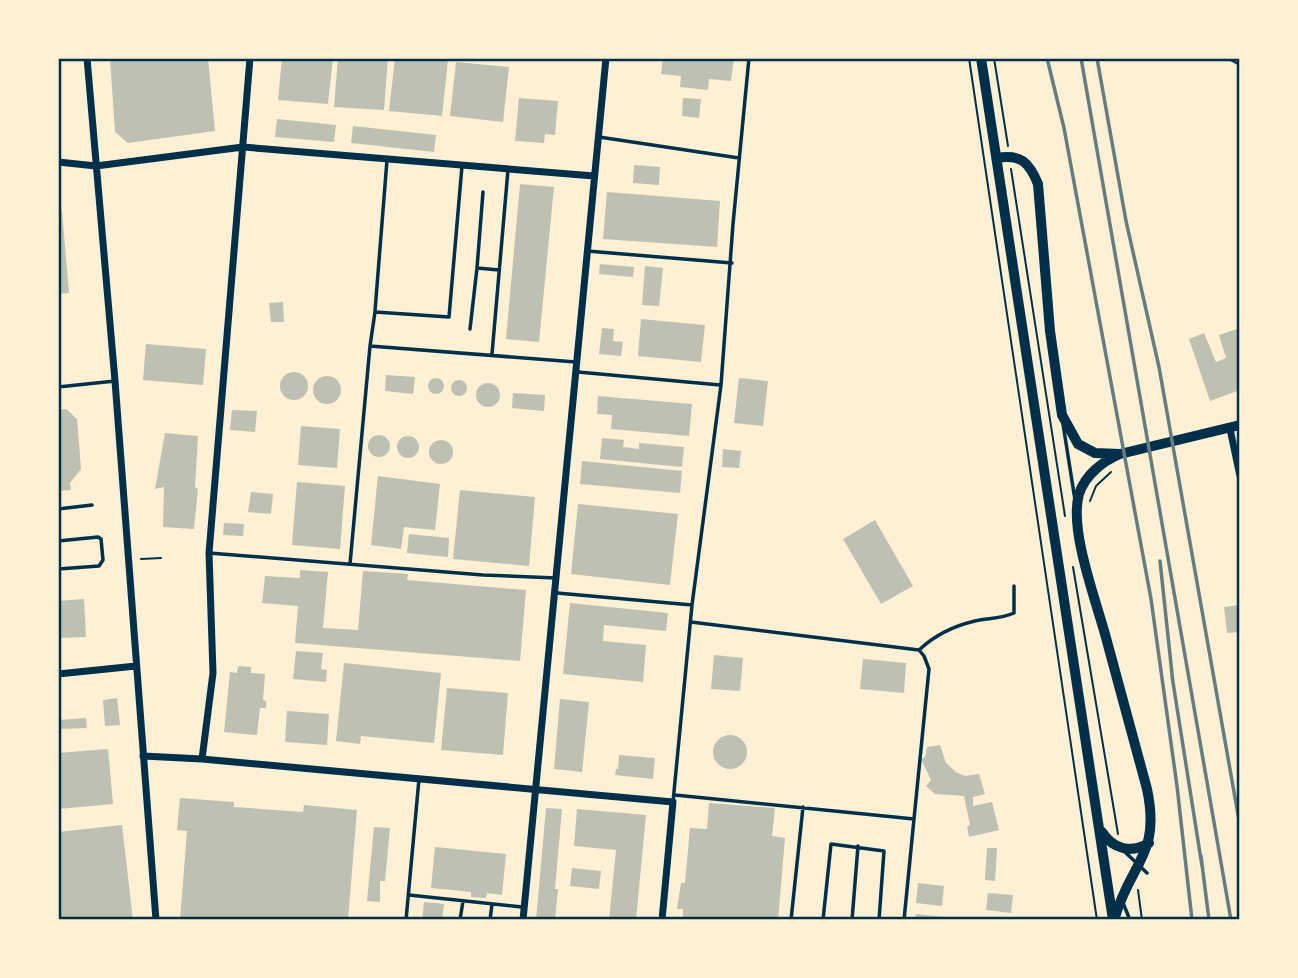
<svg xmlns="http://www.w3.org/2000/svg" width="1298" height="978" font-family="'Varela Round',sans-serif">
<rect width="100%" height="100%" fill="#fdf0d5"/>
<path fill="#bec0b2" d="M110 58H208L215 131 128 143 115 132Z
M282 58H333L328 104 278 100Z
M338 58H388L384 110 334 107Z
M395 58 448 60 442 116 389 111Z
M663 58H734L731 81 709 79 708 90 680 87 681 76 661 74Z
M456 62 509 67 503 122 450 116Z
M519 98 558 101 555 135 545 134 544 143 515 141Z
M683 98 701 99 699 118 682 116Z
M277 119 336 125 334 142 275 137Z
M353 126 436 135 434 152 351 143Z
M634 165 660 167 659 185 633 183Z
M520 184 554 187 539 342 506 339Z
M607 192 720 201 717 247 603 239Z
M58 211H62L69 293 58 294Z
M600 264 634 267 633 277 599 274Z
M645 266 663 268 659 306 642 305Z
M283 302 284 322H271L269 303Z
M641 319 705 325 701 362 638 356Z
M602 328 614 329 613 341 623 342 621 356 599 354Z
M1240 328V390L1210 401 1189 339 1204 333 1216 362 1226 358 1219 335Z
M146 344 206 349 203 385 143 380Z
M280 386a14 14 0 1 1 28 0a14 14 0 1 1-28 0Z
M386 375 415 377 413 394 385 391Z
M313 390a14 14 0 1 1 28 0a14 14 0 1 1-28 0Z
M428 386a8 8 0 1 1 16 0a8 8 0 1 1-16 0Z
M739 378 768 381 763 426 734 423Z
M451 388a8 8 0 1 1 16 0a8 8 0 1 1-16 0Z
M476 395a12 12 0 1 1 24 0a12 12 0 1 1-24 0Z
M513 393 545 395 544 411 512 408Z
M598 396 692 404 689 436 611 429 612 415 597 414Z
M66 409 77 419 81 469 70 483 71 490 58 491V410Z
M232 410 257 411 255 432 230 430Z
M301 426 340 429 337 468 298 465Z
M165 433 198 436 195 487 198 489 194 529 163 527 164 487 155 489Z
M368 446a11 11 0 1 1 22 0a11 11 0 1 1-22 0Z
M397 447a11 11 0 1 1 22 0a11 11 0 1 1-22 0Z
M602 438 624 440 623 447 639 449V443L684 447 682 467 600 459Z
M429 452a12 12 0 1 1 24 0a12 12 0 1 1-24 0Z
M723 449 741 451 739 468 722 467Z
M582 461 682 471 680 493 580 484Z
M378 476 440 484 435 530 404 527 401 549 371 545Z
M297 482 345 486 340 549 292 545Z
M460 490 535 497 529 566 453 559Z
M251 492 273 494 271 514 248 512Z
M578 504 678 514 670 585 571 574Z
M875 520 913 586 881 604 843 539Z
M224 523 244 524 243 536 223 535Z
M409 534 449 538 448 557 407 553Z
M300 570 328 572 323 628 358 630 363 571 408 574 407 580 526 590 520 661 295 643 298 606 262 603 265 576 300 578Z
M84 599 86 637 58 638V601Z
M570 603 668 613 666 631 604 625 603 641 646 645 643 682 563 674Z
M1240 605V632L1227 633 1224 607Z
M296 651 323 653 321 669 327 670 326 682 293 679Z
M714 655 743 658 740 691 711 689Z
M863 659 906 663 904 693 860 689Z
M344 663 441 673 434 743 361 736 360 744 336 741Z
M238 666 251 667V673L265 674 263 700 266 701V708H260L257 735 224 732 230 672 237 673Z
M447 688 508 693 503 755 441 750Z
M117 698 120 725 105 726 103 700Z
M560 699 589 702 582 772 554 769Z
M287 711 329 714 327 745 285 742Z
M86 718 87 728 58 729V720Z
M713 752a17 17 0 1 1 34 0a17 17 0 1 1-34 0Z
M940 745 946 763 956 772 965 776 979 774 985 794 973 797V806L992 802 999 830 969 837 967 826 970 825 964 796 935 794 926 786 931 780 921 759 925 757 927 747Z
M108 749 113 804 58 809V753Z
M619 755 655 758 653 779 615 775 616 769H618Z
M180 798 234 802V807L303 812 304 805 357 810 348 920H180L187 831 177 830Z
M709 803 775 808 772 836 785 838 778 920H683V909H677L681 883H685L690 828 707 829Z
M546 808 562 809 555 889H558L555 920H536Z
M577 809 646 815 636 920H609L616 850 574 846Z
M122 825 133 920H61L58 894V832Z
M374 827 390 828 385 881H380V902L367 901Z
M435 847 506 854 502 895 487 893 486 898 471 897V892L431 888Z
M987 848H997L995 881 985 880Z
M572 868 601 871 599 889 570 886Z
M918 883 944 886 942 906 916 903Z
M988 893 1013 895 1011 913 986 910Z
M424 902 444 904 442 920H422Z
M916 914 945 917V920H915Z"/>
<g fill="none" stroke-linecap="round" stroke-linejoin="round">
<path stroke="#003049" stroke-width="2" d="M969 58 1097 920
M994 58 1008 146
M1227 58 1240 65
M1011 169 1065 516
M1090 501 1096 486 1111 472
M141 559 161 558
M1073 567 1118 834
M1138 890 1142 920"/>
<path stroke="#003049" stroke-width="3.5" d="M599 137 739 158
M462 166 449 317 375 312 370 346 576 362
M587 251 732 263
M477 268 483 192
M375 311 387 160
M470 329 477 268 499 270
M492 354 508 170
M578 372 720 385
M58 387 115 381
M1063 424 1075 500
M58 509 92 505
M58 541 98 537 101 539 103 560 99 566 58 569
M209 553 483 575 556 578
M350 564 370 346
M557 593 692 605
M691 622 919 650 924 656 929 669 914 819
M919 650C935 635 953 626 975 621 989 618 1001 619 1014 613V586
M675 795 914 819 904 920
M673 802 692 605 721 385 733 224 749 58
M1125 852 1147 873
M409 895 522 907
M1123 903 1130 920
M791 919 801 920
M406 920 419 779
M460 920 463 901
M490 920 492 904
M791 920 803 807
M823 920 831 844 884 851 879 920
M852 920 858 846"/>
<path stroke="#003049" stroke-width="7" d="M87 58 115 381 156 920
M58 162 96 166 243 147 594 176
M1230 429 1240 476
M58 674 136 666
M143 756 202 759 673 802 662 920
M202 759 213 673 209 553 250 58
M523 920 606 58"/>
<path stroke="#003049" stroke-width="10" d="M981 58 1113 920
M997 158C1021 154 1029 162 1038 184L1050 331 1062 415 1078 444 1095 453 1120 454 1240 425
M1102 832C1113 849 1131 854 1149 843
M1115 917C1131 862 1161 855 1147 789 1133 738 1119 686 1105 634 1095 598 1069 529 1079 494 1085 475 1103 461 1120 454"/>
<path stroke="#657d81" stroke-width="3.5" d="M1047 58 1064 128 1151 599 1177 786 1192 920
M1081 58 1231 920
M1097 58 1126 221 1159 367 1240 826
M1160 561 1173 683
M1172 676 1202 866
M1201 856 1209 920"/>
</g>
<rect width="1298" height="978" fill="none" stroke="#fdf0d5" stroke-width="119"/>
<rect x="60" y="60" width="1178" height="858" fill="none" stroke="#003049" stroke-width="2.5"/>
</svg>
